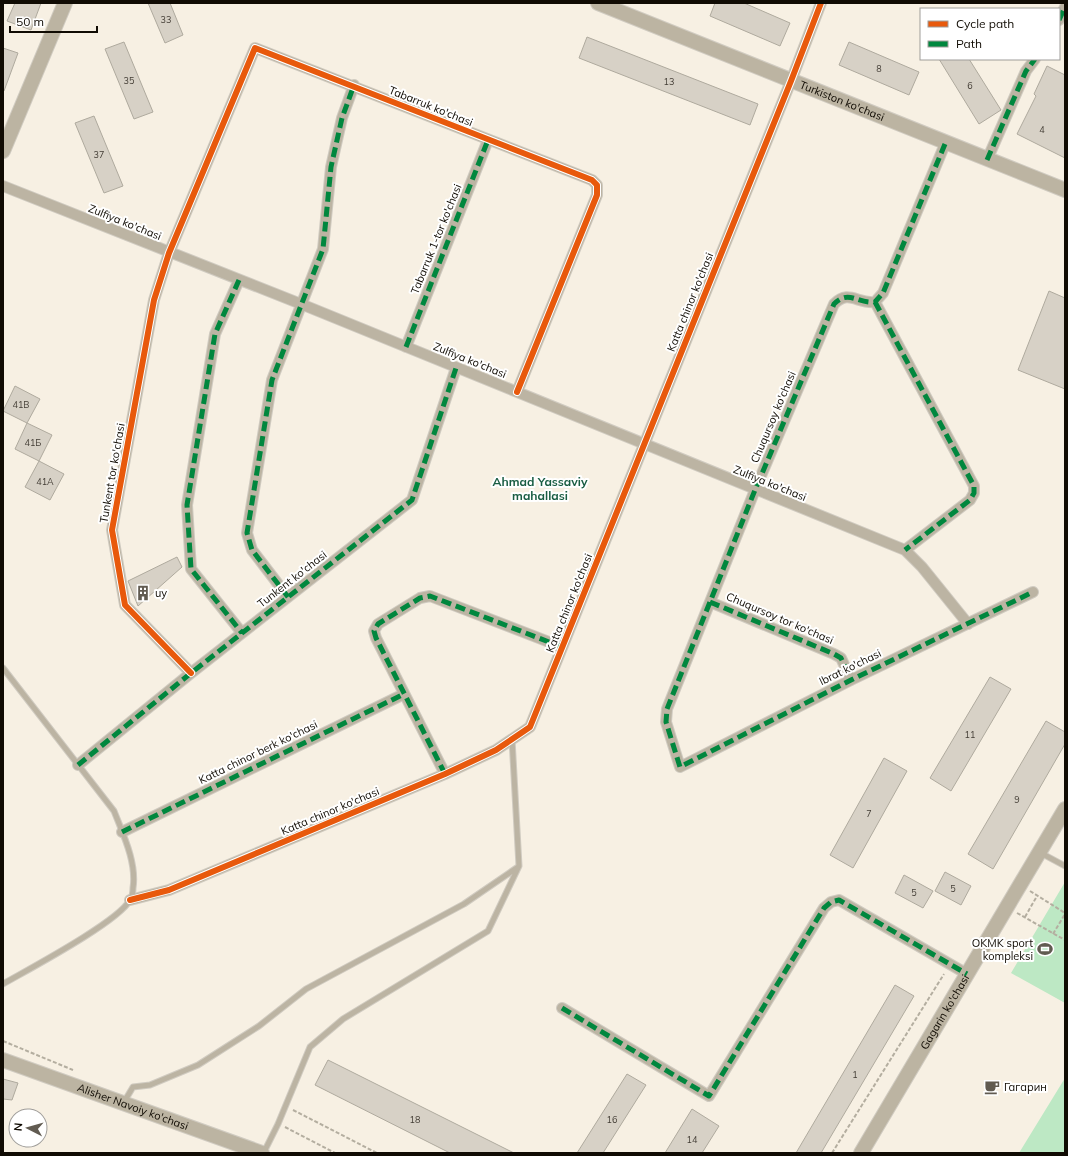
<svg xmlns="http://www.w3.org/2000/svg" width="1068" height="1156" font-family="Mulish,sans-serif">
<rect width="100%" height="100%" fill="#f7f0e3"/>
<path fill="#bde8c4" d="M1065 882V1003L1011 973Z
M1065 1078V1153H1019Z"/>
<path fill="#d7d1c6" stroke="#afaa9e" d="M15 3H41L31 30 7 21Z
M148 3H170L183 35 165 43Z
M715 3H744L790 23 780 46 710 16Z
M587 37 758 104 750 125 579 58Z
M124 42 153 112 134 119 105 49Z
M849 42 919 72 909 95 839 65Z
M3 48 18 53 4 91H3Z
M939 59H969L1001 110 979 124Z
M1047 66 1065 75V158L1017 134 1036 96 1034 94Z
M94 116 123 186 104 193 75 123Z
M1049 291 1065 298V389L1018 370Z
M15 386 40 399 27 423 3 411Z
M27 423 52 435 39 461 15 449Z
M39 461 64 474 50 500 25 487Z
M177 557 182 567 138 606 128 581Z
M990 677 1011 689 951 791 930 778Z
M1046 721 1065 732V744L993 869 968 854Z
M884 758 907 771 853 868 830 855Z
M945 872 971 886 961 905 935 891Z
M904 875 933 891 923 908 895 893Z
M895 985 914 996 821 1153H796Z
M328 1060 514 1153H450L315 1085Z
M627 1074 646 1085 603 1153H577Z
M3 1079 18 1083 12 1100 3 1099Z
M692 1109 719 1126 702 1153H665Z"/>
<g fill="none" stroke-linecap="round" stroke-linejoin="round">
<g stroke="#d0cbc1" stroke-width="7">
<path id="lane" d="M3 668 114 811C123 834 137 863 133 888 133 891 132 897 130 900 118 922 29 969 3 984
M1039 852 1065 866
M124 1102 133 1087 150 1085 198 1065 259 1026 306 989 464 904 518 867
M264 1152 278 1124 310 1047 343 1019 488 931 519 866 512 739"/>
</g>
<g stroke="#d0cbc1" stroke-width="12">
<path id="street" d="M1059 20 1065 7
M945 144 883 293 875 302C857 304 849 289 834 304L755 490 667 709 666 722 680 767 851 680 1033 592
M987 160 1026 71 1035 59
M3 186 301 304 905 550 922 567 968 624
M239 280 215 334 187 505 191 569 242 633
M875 302 974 486V493L970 500 905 550
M406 347 488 140
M288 597 252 550 247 533 272 380 323 249 331 167 342 118 354 85
M710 602 834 654 841 658 851 680
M191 673 125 605 112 530 154 300 169 253 255 48 592 180 597 185V195L517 392
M78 765 191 673 412 500 456 368
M445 774 376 638 374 631 378 624 420 598 430 596 562 647
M122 832 404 694
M130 900 169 890 445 774 496 750 530 727 791 81 821 3
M562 1008 709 1096 824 908 831 902 839 900 967 974"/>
</g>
<g stroke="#d0cbc1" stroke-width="16">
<g id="secondary">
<path id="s1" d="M598 3 1065 190"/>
<path d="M3 151 65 3"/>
<path id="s2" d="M3 1060 262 1153"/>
<path id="s3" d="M861 1153 1065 809"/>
</g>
</g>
<path stroke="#b4aea0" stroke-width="2" stroke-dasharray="4 2" stroke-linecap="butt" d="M1030 891 1065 913
M1017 913 1065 940
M1025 917 1037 896
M1053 934 1065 914
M3 1041 73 1070
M293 1110 377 1153
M285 1127 335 1153
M832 1153 944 974"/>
<use href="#lane" stroke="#bcb4a3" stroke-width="5"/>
<use href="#street" stroke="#bcb4a3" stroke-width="10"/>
<use href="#secondary" stroke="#bcb4a2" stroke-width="14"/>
<path stroke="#00873e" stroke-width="5" stroke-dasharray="10 5" stroke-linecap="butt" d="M1059 20 1065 7
M945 144 883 293 875 302C857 304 849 289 834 304L755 490 667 709 666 722 680 767 851 680 1033 592
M987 160 1026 71 1035 59
M239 280 215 334 187 505 191 569 242 633
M875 302 974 486V493L970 500 905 550
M406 347 488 140
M288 597 252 550 247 533 272 380 323 249 331 167 342 118 354 85
M710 602 834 654 841 658 851 680
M78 765 191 673 412 500 456 368
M445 774 376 638 374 631 378 624 420 598 430 596 562 647
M122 832 404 694
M562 1008 709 1096 824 908 831 902 839 900 967 974"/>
<g stroke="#fff" stroke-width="8">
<path id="cycleway" d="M191 673 125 605 112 530 154 300 169 253 255 48 592 180 597 185V195L517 392
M130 900 169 890 445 774 496 750 530 727 791 81 821 3"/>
</g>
<use href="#cycleway" stroke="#e8590c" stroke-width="6"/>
</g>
<defs>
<g id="building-bare" transform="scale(1.2)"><path d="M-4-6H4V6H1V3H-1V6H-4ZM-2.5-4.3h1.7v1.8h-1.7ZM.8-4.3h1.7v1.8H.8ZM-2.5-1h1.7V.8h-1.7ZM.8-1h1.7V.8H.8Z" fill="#615b51" stroke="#fff" stroke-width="2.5" paint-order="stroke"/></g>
<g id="stadium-bare" transform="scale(1.2)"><path d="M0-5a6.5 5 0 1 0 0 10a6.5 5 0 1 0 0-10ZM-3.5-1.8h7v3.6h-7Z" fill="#615b51" stroke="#fff" stroke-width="2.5" paint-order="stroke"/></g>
<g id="cafe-bare" transform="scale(1.2)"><path d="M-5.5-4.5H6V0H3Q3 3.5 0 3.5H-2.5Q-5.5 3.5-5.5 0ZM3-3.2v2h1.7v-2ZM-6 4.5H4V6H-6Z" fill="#615b51" stroke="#fff" stroke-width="2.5" paint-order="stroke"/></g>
</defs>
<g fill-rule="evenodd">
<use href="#building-bare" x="143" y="593"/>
<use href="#stadium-bare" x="1045" y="949"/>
<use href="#cafe-bare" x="992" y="1087"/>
</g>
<g text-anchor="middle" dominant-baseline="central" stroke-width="4" stroke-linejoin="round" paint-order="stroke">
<g font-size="9" fill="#423c34">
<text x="166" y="19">33</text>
<text x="879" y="68">8</text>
<text x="129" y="80">35</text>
<text x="669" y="81">13</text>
<text x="970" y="85">6</text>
<text x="1042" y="129">4</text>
<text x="99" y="154">37</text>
<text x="21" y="404">41В</text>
<text x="33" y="442">41Б</text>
<text x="45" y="481">41А</text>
<text x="970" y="734">11</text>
<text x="1017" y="799">9</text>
<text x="869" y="813">7</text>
<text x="953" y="888">5</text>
<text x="914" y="892">5</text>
<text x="855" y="1074">1</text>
<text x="415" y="1119">18</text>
<text x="612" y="1119">16</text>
<text x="692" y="1139">14</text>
</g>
<g font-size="11" fill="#100b03" stroke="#fff">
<text stroke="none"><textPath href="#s1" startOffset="263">Turkiston ko'chasi</textPath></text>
<text transform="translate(431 106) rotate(22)">Tabarruk ko'chasi</text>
<text transform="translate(125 222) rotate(22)">Zulfiya ko'chasi</text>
<text transform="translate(436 239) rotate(-68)">Tabarruk 1-tor ko'chasi</text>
<text transform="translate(690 302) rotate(-68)">Katta chinor ko'chasi</text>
<text transform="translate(470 360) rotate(22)">Zulfiya ko'chasi</text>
<text transform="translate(773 417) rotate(-67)">Chuqursoy ko'chasi</text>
<text transform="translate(112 473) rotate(-80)">Tunkent tor ko'chasi</text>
<text transform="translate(770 483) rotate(22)">Zulfiya ko'chasi</text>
<text transform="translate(292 579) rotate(-38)">Tunkent ko'chasi</text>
<text transform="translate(569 603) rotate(-68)">Katta chinor ko'chasi</text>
<text transform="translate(780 618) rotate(23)">Chuqursoy tor ko'chasi</text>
<text transform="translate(850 667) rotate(-26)">Ibrat ko'chasi</text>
<text transform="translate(258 752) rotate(-26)">Katta chinor berk ko'chasi</text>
<text transform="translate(330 811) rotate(-23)">Katta chinor ko'chasi</text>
<text stroke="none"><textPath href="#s3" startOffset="164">Gagarin ko'chasi</textPath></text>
<text stroke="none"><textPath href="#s2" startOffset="138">Alisher Navoiy ko'chasi</textPath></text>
</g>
<g font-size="11" fill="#100b03" stroke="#fff" text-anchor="start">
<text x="155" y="593">uy</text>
<text x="1033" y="943" text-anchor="end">OKMK sport<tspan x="1033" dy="13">kompleksi</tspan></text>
<text x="1004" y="1087">Гагарин</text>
</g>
<g font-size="12" font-weight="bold" fill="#195d43" stroke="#fff">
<text x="540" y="481">Ahmad Yassaviy<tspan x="540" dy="14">mahallasi</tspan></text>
</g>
</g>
<rect width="1068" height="1156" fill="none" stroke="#100b03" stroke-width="8"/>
<rect x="920" y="8" width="140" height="52" fill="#ffffff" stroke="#9f9d9a"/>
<rect x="928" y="21" width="20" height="6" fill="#e8590c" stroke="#9f9d9a"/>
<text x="956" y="28" font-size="12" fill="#100b03">Cycle path</text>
<rect x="928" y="41" width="20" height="6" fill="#00873e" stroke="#9f9d9a"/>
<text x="956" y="48" font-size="12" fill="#100b03">Path</text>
<g transform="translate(28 1128) rotate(276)"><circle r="19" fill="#ffffff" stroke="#9f9d9a"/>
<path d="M0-3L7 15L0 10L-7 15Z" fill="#615b51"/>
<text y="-6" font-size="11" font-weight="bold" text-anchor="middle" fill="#100b03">N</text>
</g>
<path d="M10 26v6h87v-6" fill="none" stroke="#100b03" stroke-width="2"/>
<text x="16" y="26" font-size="12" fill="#100b03" stroke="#ffffff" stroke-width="3" paint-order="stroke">50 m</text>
</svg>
